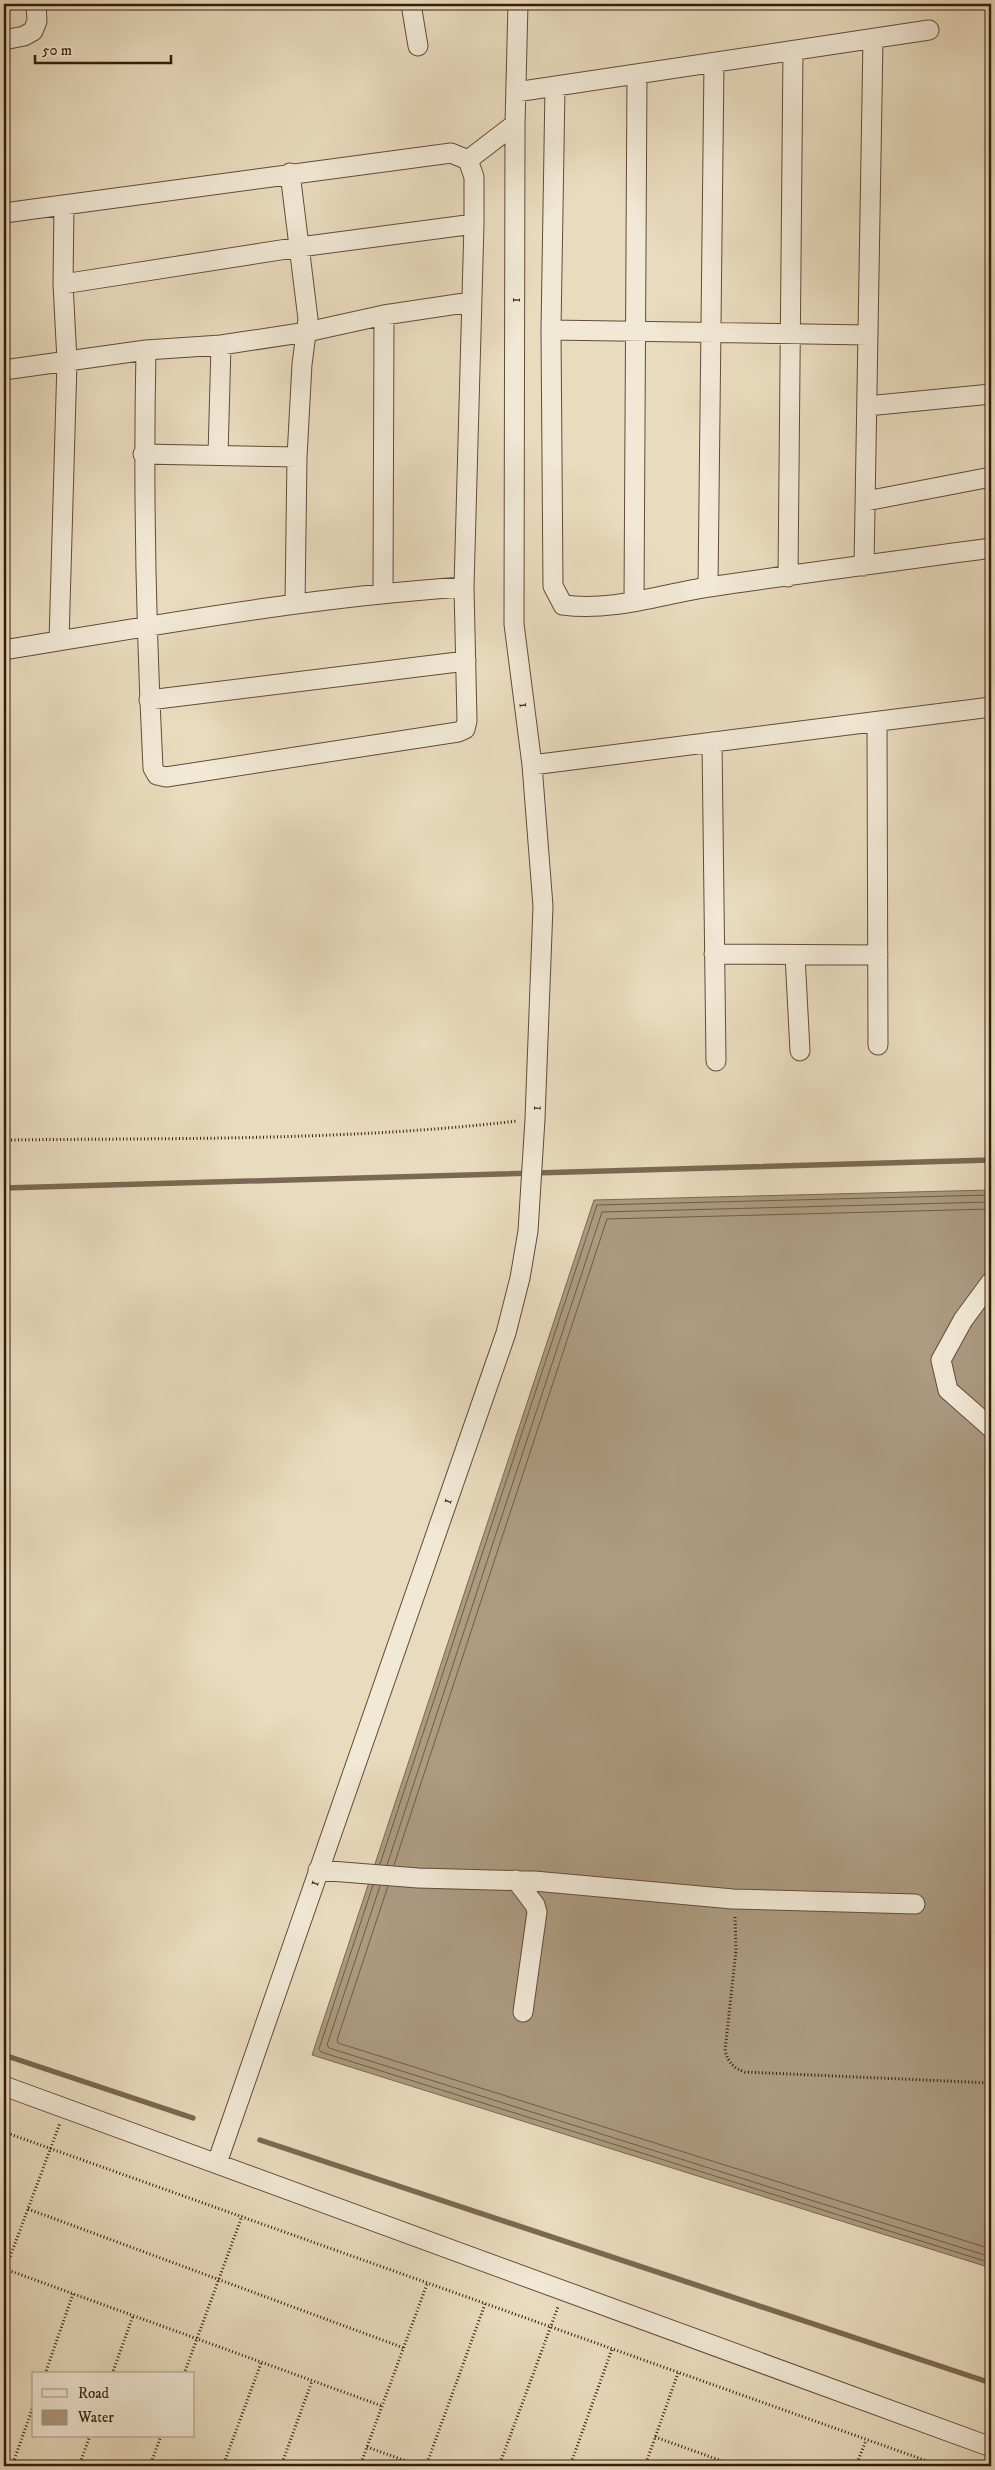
<svg xmlns="http://www.w3.org/2000/svg" width="995" height="2470" font-family="'IM FELL DW Pica',serif">
<rect width="100%" height="100%" fill="#e9dbbe"/>
<filter id="stains"><feTurbulence type="fractalNoise" baseFrequency=".004" numOctaves="4"/><feColorMatrix values="0 0 0 0 .2 0 0 0 0 .09 0 0 0 0 .02 0 0 0 .5 -.17"/></filter>
<radialGradient id="worn" r=".72"><stop offset=".6" stop-color="#630" stop-opacity="0"/><stop offset="1" stop-color="#630" stop-opacity=".3"/></radialGradient>
<path fill="#ac9a81" stroke="#7c6852" d="M991 1190V2268L312 2055 594 1200Z"/>
<g fill="none" stroke-linecap="round" stroke-linejoin="round">
<path stroke="#705b46" stroke-width="1" d="M380 1864 597 1205 991 1195
M387 1865 602 1212 991 1202
M394 1865 607 1219 991 1209
M373 1885 319 2049 321 2052 991 2263
M380 1886 327 2045 329 2048 991 2257
M388 1886 337 2040 338 2043 991 2249"/>
<path stroke="#7c6852" stroke-width="5.5" d="M4 1188 991 1160
M4 2055 193 2118
M260 2140 991 2383"/>
<g stroke="#624c38" stroke-width="21">
<path id="minor" d="M411 4 418 46
M4 40 24 36 33 31 37 21 36 4
M555 87 551 330 553 586 563 605C612 612 662 594 709 587 803 573 897 561 991 548
M516 92 929 30
M468 160 515 124
M290 173 308 319 302 364 297 457 295 604
M4 213 451 153 468 160 474 177V224L464 587 467 721 465 729 458 732 166 777 157 775 153 768C146 628 143 489 146 350
M63 284 300 247 474 224
M551 330 868 335
M4 370 146 350 221 345 307 332 384 315 471 302
M867 406 991 394
M143 454 297 457
M218 455 221 345
M866 501 991 477
M864 566 873 39
M788 577 793 51
M708 587 714 63
M383 592 384 315
M634 601 637 75
M59 641 67 361 63 284 64 206
M4 650C157 625 309 597 464 587
M149 700 466 661
M877 722 878 1045
M712 742 716 1061
M532 765 991 707
M714 954 878 955
M795 955 800 1051
M991 1282 963 1320 941 1360 948 1390 991 1428
M318 1870 418 1878 534 1881 733 1899 915 1904
M516 1880 535 1905 537 1912 523 2012
M4 2086 991 2447
M217 2163 506 1333 520 1278 528 1231 535 1119 543 906 532 765 514 624 515 124 518 4"/>
</g>
<path stroke="#351c0c" stroke-width="3" stroke-dasharray="1 2.5" stroke-linecap="butt" d="M4 1140C175 1138 347 1141 517 1121
M735 1917 736 1950 725 2051C729 2063 733 2068 745 2072L991 2083
M4 2132 941 2466
M28 2209 404 2348
M5 2269 382 2406
M4 2273 60 2123
M45 2374 73 2294
M112 2374 133 2316
M184 2374 242 2216
M655 2437 736 2466
M367 2447 420 2466
M12 2466 34 2404
M79 2466 90 2436
M150 2466 161 2436
M223 2466 261 2363
M281 2466 312 2381
M360 2466 427 2284
M426 2466 485 2304
M499 2466 558 2307
M570 2466 612 2349
M645 2466 678 2373
M856 2466 866 2440"/>
<use href="#minor" stroke="#f1e8d5" stroke-width="19"/>
</g>
<g text-anchor="middle" dominant-baseline="central" stroke-width="4.5" stroke-linejoin="round" paint-order="stroke">
<g font-size="15" fill="#351c0c" stroke="#f1e8d5">
<text transform="translate(515 300) rotate(-90)">1</text>
<text transform="translate(524 705) rotate(82)">1</text>
<text transform="translate(536 1108) rotate(-88)">1</text>
<text transform="translate(447 1501) rotate(-71)">1</text>
<text transform="translate(314 1883) rotate(-71)">1</text>
</g>
</g>
<rect width="995" height="2470" fill="none" stroke="#e9dbbe" stroke-width="20"/>
<rect x="5" y="5" width="985" height="2460" fill="none" stroke="#351c0c" stroke-width="2.5"/>
<rect x="10" y="10" width="975" height="2450" fill="none" stroke="#351c0c"/>
<rect x="32" y="2372" width="162" height="65" fill="#f1e8d5" stroke="#a69685"/>
<rect x="42" y="2389" width="25" height="8" fill="#f1e8d5" stroke="#a69685"/>
<text x="78" y="2398" font-size="15" fill="#351c0c">Road</text>
<rect x="42" y="2410" width="25" height="15" fill="#ac9a81" stroke="#a69685"/>
<text x="78" y="2422" font-size="15" fill="#351c0c">Water</text>
<path d="M35 55v8h136v-8" fill="none" stroke="#351c0c" stroke-width="2.5"/>
<text x="42" y="55" font-size="15" fill="#351c0c" stroke="#f1e8d5" stroke-width="4" paint-order="stroke">50 m</text>
<rect width="100%" height="100%" filter="url(#stains)"/>
<rect width="100%" height="100%" fill="url(#worn)"/>
</svg>
